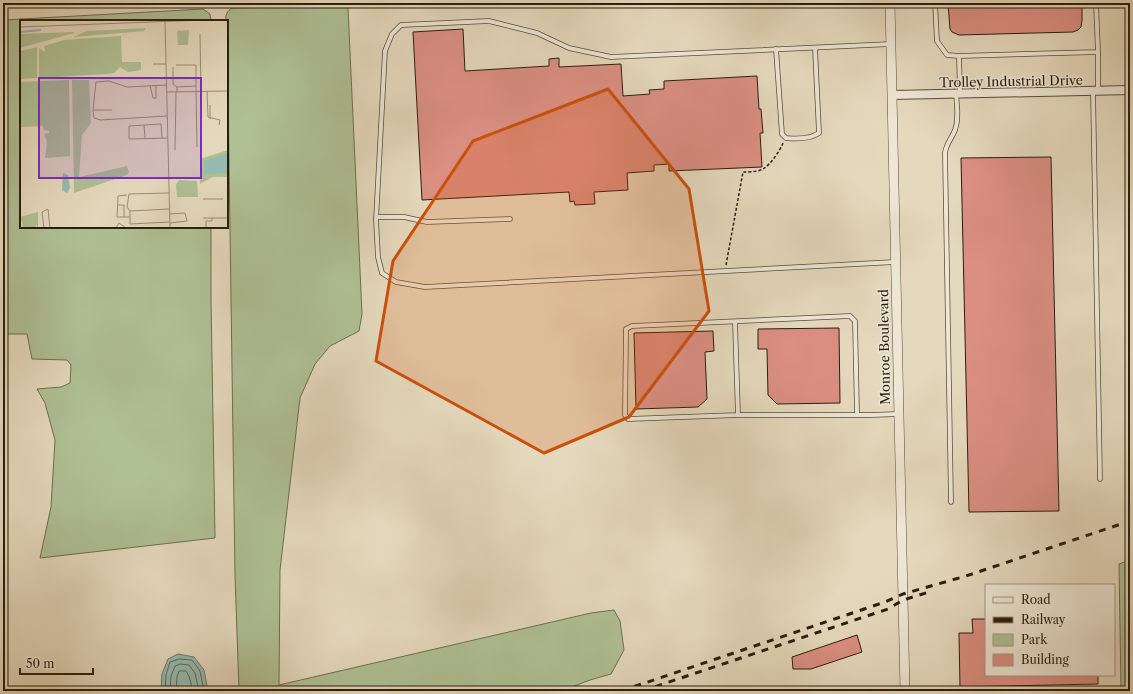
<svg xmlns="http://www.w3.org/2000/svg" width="1133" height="694" font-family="'Libre Caslon Text',serif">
<rect width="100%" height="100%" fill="#e5d9bd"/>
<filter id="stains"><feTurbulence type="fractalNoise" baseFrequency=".005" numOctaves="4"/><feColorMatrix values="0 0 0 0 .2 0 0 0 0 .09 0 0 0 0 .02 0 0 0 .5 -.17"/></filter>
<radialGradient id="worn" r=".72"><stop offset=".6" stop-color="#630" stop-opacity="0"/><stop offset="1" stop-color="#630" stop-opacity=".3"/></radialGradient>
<path fill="#afc095" stroke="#6c6f51" d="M345 5 348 8 362 314 359 331 330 346 315 364 300 398 280 570 279 685 591 613 614 610 620 621 624 650 611 674 590 680 562 691H239L235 575 227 21H226C225 15 227 11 232 8Z
M203 9 210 14 211 21H21V227H211V299L215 538 40 558 51 507 55 440 45 403 37 389 61 387 70 383 71 365 67 360 32 359 27 334H3V20Z
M1130 560V691H1121L1119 564Z"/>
<path fill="#96bab0" stroke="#6a7c6f" d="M178 654 194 657 204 670 208 691H161L162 674 168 659Z"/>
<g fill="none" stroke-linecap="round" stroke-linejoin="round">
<path stroke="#606c5e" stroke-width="1" d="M165 691 166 675 170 662 179 659 192 660 200 671 204 691
M170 691 171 676 175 666 180 664 189 665 195 673 199 691
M176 691 177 677 179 671H186L189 676 193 691"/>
</g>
<path fill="#db8f83" stroke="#291e0d" d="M948 3H1082V20L1081 27 1078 30 1073 32 959 35 952 32 950 29Z
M463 29 465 71 549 66V59L559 58V67L621 64 623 96 650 94 649 90 664 89V81L757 76 759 109H761L763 133H760L762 167 669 171V164L654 165V171L627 173 628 190 594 192 595 204 575 205 574 201 570 202 569 192 422 200 413 32Z
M1051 157 1059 511 969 512 961 158Z
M839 328 840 403 777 404 768 395 767 349H758V329Z
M713 331 714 351 705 352 707 399 698 407 636 409 634 333Z
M972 619H986V675H1098V684L960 687 959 633H973Z
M857 635 862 652 811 669H793L792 657Z"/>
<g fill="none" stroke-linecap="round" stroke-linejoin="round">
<g stroke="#584d39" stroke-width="5.5">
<path id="service" d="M935 3 937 41 947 55 959 56
M1096 3 1098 52
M1128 3 1130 37
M891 44 611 57 569 48 537 33 489 21 401 25 392 34 385 51 376 220 378 257 382 273 396 282 425 287 895 262
M776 49 782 134 786 138C796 139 810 139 819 133L815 48
M1093 91 1100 479
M960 94 959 56 1098 52V90
M376 217H404L427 222 510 219
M735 322 738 415
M857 414 855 321 850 316 632 326 626 329 625 415 628 419 738 415H871L898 414
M951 502 945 153C946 144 952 138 955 130 959 119 957 105 956 94"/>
</g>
<g stroke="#584d39" stroke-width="10">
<path id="minor" d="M892 95 1130 90"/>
</g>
<g stroke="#584d39" stroke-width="10">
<path id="tertiary" d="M890 3 905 691"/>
</g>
<path stroke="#291e0d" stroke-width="1.5" stroke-dasharray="3 2" stroke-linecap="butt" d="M726 265 743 172C749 172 757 172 763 169 770 165 780 151 783 143"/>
<use href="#service" stroke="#eee6d4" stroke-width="4"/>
<use href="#minor" stroke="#eee6d4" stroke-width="8"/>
<use href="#tertiary" stroke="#eee6d4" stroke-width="9"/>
<path stroke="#291e0d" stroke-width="3" stroke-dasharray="7 7" stroke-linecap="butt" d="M621 691 885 602 903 594 966 576 1130 521
M642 691 888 609 903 600 929 592"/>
</g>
<path fill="#cb500c" fill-opacity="0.2" stroke="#cb500c" stroke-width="3" stroke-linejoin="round" d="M608 89 689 189 709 311 629 417 544 453 376 361 393 261 473 141Z"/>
<g text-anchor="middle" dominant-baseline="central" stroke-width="3" stroke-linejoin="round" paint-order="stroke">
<g font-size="13" fill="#291e0d" stroke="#eee6d4">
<text transform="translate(1011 81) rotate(-1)">Trolley Industrial Drive</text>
<text transform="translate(884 347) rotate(-91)">Monroe Boulevard</text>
</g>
</g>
<g transform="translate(20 20)">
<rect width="208" height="208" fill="#e5d9bd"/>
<path d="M126 8 124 11 53 17 67 11ZM169 10 168 25H158L157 11ZM54 12V13L0 28V14ZM101 16 102 42H121V50L108 52 100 47 94 53 87 54 19 58V28L25 32 24 26 44 20ZM17 27V58L0 59V31ZM49 60 50 136 25 138 27 122 24 114 29 113V111L24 110 23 106 0 107V62ZM52 60H69L71 103 62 115 59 157 107 146 109 152 107 155 54 173ZM208 130V157H193L180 164V139ZM159 160 177 161 178 177H157L156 165ZM18 192V208L16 204V207H3L2 200 0 205V197Z" fill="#afc095"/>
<path d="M208 133V153L185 154 184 141ZM43 153 48 155 50 168 47 173 42 170Z" fill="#96bab0"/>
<path fill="none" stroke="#96bab0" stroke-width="2" d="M0 12 21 10"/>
<path fill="none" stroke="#9a8e77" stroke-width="1" d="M145 1 150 208M0 7 183 0M180 14 181 71M133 44H146M156 45H176V66M153 47V64L157 67M130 65 133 78H136V65M147 65 107 67 89 61 76 62 73 90 74 98 80 100 147 96M176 71 177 127M187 71 188 97 200 100 199 105M147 72 208 71M157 72V67L176 66V71M190 85V99M73 90H92M124 105 125 118M142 118 141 104 109 106V119L148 118M155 130 156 72M107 175 98 176 97 197H110M183 179H203M98 185H104V197M149 189 110 191V204L150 202M110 191 107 187 109 174 149 173M149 194 165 193 167 201 150 203M183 198H208M24 208 22 192 28 189 30 208M96 208 99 203 106 208M186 208V201H192V198"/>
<path fill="#7b2cbf" fill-opacity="0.15" stroke="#7b2cbf" stroke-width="2" d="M19 58H181V158H19Z"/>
<rect width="208" height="208" fill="none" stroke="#291e0d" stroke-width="2"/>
</g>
<rect width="1133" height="694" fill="none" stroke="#e5d9bd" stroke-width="16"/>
<rect x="4" y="4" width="1125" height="686" fill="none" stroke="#291e0d" stroke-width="2"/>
<rect x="8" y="8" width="1117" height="678" fill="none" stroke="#291e0d"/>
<rect x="985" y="584" width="130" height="92" fill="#eee6d4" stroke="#9f9684"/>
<rect x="993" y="597" width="20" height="6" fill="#eee6d4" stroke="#9f9684"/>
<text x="1021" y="604" font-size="12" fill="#291e0d">Road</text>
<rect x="993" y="617" width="20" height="6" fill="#291e0d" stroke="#9f9684"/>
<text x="1021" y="624" font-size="12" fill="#291e0d">Railway</text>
<rect x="993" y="634" width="20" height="12" fill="#afc095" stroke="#9f9684"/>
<text x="1021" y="644" font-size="12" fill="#291e0d">Park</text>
<rect x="993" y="654" width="20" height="12" fill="#db8f83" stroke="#9f9684"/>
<text x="1021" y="664" font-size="12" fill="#291e0d">Building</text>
<path d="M20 668v6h73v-6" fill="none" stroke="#291e0d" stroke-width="2"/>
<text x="26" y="668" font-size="12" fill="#291e0d" stroke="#eee6d4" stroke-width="3" paint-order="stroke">50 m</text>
<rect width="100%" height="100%" filter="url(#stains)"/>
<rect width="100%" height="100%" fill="url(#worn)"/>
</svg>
